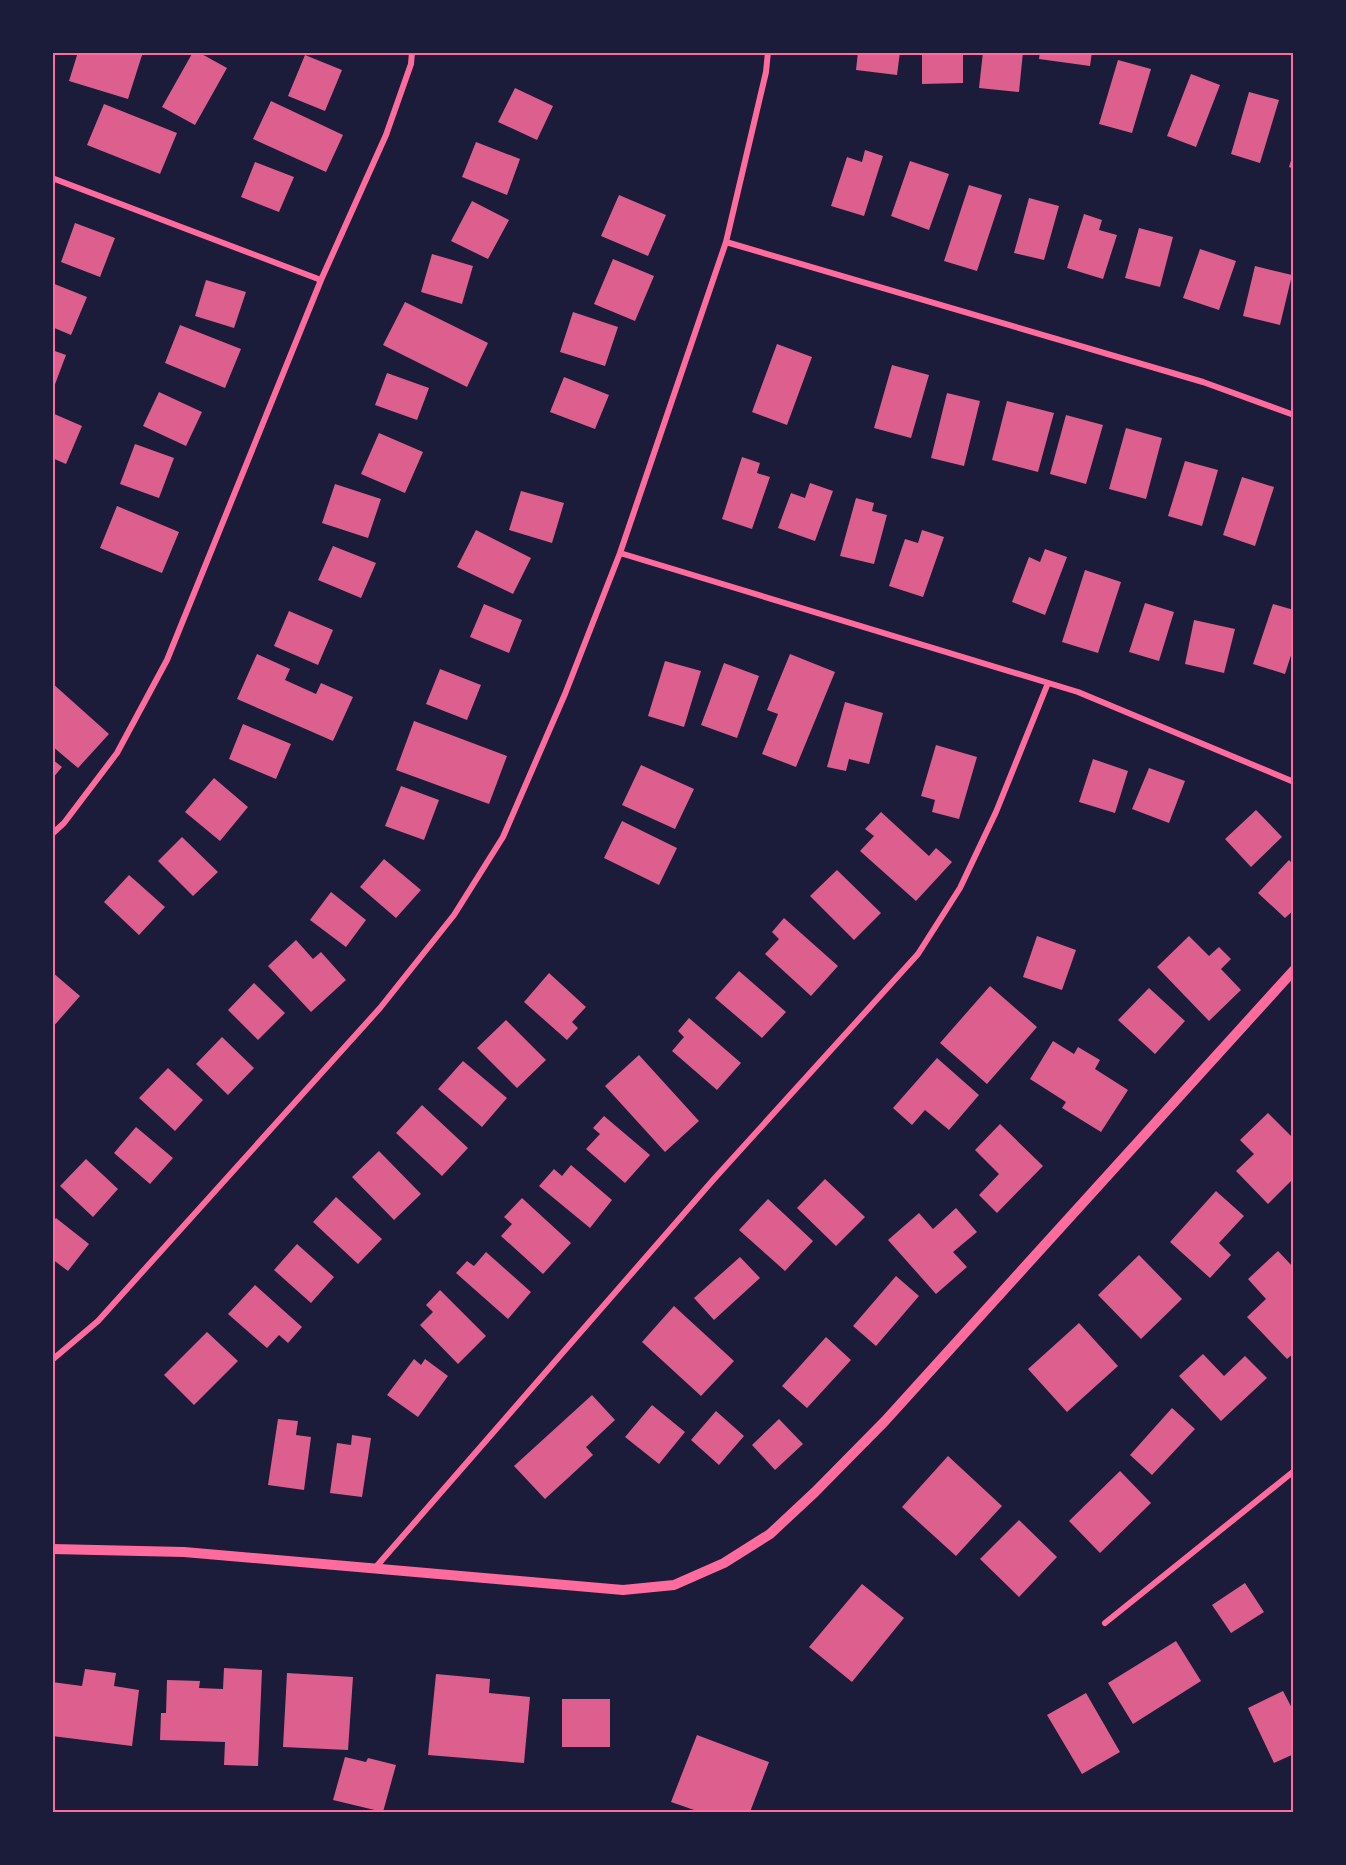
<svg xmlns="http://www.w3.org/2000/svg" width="1346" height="1865" font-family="'DejaVu Sans',sans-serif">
<rect width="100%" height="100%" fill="#1b1b3a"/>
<path fill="#dd5f8e" d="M78 52H143L128 99 69 81Z
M193 52H198L227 68 195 125 162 107Z
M858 52H900L897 75 856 70Z
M922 52H963V83L922 84Z
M983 52H1023L1019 92 979 88Z
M1040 52H1092L1090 66 1039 59Z
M305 55 342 70 325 111 288 96Z
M1118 60 1151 69 1132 133 1099 124Z
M1191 74 1220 85 1196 147 1167 136Z
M515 88 553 106 537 140 498 122Z
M1249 92 1279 100 1260 163 1231 154Z
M271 101 343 135 326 172 253 139Z
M104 104 177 133 160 174 87 145Z
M476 142 520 159 507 195 462 177Z
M865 150 883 156 864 216 831 206 847 157 862 162Z
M1293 154H1294V169L1289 167Z
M910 161 949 174 929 230 891 216Z
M255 162 294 177 279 212 241 197Z
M969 185 1002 195 977 271 944 261Z
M619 195 666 215 648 256 601 236Z
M1029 198 1059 206 1044 260 1014 253Z
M472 201 509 220 488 259 451 241Z
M1084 214 1102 220 1099 230 1117 235 1103 279 1067 268Z
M75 223 115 238 100 277 61 262Z
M1139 228 1173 237 1160 287 1125 278Z
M1200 249 1236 261 1219 310 1183 298Z
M432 254 473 266 462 304 421 292Z
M613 259 654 276 635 321 594 304Z
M1255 266 1292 275 1280 325 1243 316Z
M206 280 246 292 234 328 195 316Z
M52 283 87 297 71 335 52 327Z
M405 302 488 343 467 387 383 345Z
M573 312 618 327 605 366 560 352Z
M180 325 241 349 225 388 165 363Z
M777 344 812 357 787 425 752 412Z
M52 350 66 355 54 387H52Z
M892 365 929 375 911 438 874 428Z
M387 373 429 388 417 420 375 405Z
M564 377 609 395 595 429 550 412Z
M159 392 202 412 186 446 143 426Z
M947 393 980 401 964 466 931 458Z
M1007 401 1054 413 1038 472 992 460Z
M52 413 82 426 66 464 52 458Z
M1066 415 1103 425 1086 484 1050 474Z
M1126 428 1162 438 1146 499 1109 489Z
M379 433 423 452 405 493 361 474Z
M135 444 174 458 159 498 120 484Z
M742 457 760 463 757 473 770 477 752 529 722 519Z
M1185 461 1218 470 1202 526 1168 516Z
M1242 477 1274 487 1255 546 1223 535Z
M810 483 833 491 815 541 778 528 791 493 805 498Z
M335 484 381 499 368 538 322 523Z
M521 491 564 503 552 543 509 530Z
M856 498 874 503 872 511 887 515 874 564 840 556Z
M117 506 179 532 162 573 100 548Z
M476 530 531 558 513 594 457 567Z
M922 530 944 537 923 597 889 586 905 539 918 543Z
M333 546 376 563 361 598 318 580Z
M1045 549 1067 557 1045 615 1012 602 1029 557 1040 562Z
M1085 570 1121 582 1098 653 1062 642Z
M1145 603 1174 612 1159 661 1129 652Z
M484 604 522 620 509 653 470 637Z
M1273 604 1294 610V646L1285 674 1253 664Z
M289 611 333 630 318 665 274 646Z
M1194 620 1235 629 1224 673 1185 664Z
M257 654 290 669 285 680 316 694 321 683 353 697 333 741 237 699Z
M790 654 835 672 796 767 762 754 778 714 767 710Z
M665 661 701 671 684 727 648 716Z
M724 663 759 676 737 738 701 725Z
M440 669 481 685 467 720 426 704Z
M52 683 109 734 78 768 52 746Z
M845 702 883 713 869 764 849 759 846 771 827 767Z
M414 721 507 756 489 804 396 770Z
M243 724 291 744 276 779 229 759Z
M936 745 977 757 959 819 932 812 935 800 921 796Z
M52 759 62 767 52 779Z
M1093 759 1128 771 1115 813 1079 802Z
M641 765 694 789 675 829 622 805Z
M1149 768 1185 781 1169 823 1132 809Z
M214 778 248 807 220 841 185 812Z
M401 786 439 800 424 840 385 826Z
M1256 810 1282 837 1251 867 1225 839Z
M881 812 929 856 936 848 952 862 916 901 860 851 874 836 865 829Z
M622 821 677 848 659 885 604 858Z
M182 837 218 872 193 896 158 861Z
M384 859 421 890 396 918 360 887Z
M1289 860 1294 865V910L1285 918 1258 893Z
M837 870 881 913 854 940 810 896Z
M129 875 165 907 139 935 104 902Z
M331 892 366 920 346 947 310 920Z
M784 918 838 966 811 996 765 954 779 939 772 932Z
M1037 936 1076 950 1062 990 1023 977Z
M1189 936 1209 956 1219 947 1231 959 1221 969 1241 990 1209 1021 1157 967Z
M296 940 313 959 321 952 346 980 311 1012 268 966Z
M739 971 786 1012 762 1038 715 998Z
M52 972 80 996 52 1028Z
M549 973 586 1007 572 1022 578 1028 567 1040 524 1002Z
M254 983 285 1013 258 1040 228 1010Z
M990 986 1037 1027 987 1084 940 1043Z
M1149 988 1185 1021 1155 1054 1118 1020Z
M689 1018 741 1063 717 1090 672 1051 684 1037 678 1031Z
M506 1020 546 1060 517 1088 477 1048Z
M222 1037 254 1068 228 1095 196 1064Z
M1053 1041 1074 1054 1078 1047 1100 1060 1095 1069 1128 1090 1101 1132 1062 1108 1066 1102 1030 1079Z
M639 1055 699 1121 665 1152 605 1086Z
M937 1058 979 1095 949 1130 925 1110 912 1125 893 1108Z
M463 1061 507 1098 482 1127 438 1089Z
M168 1068 203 1100 175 1131 139 1098Z
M422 1105 468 1148 442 1176 396 1133Z
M1268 1113 1294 1139V1178L1268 1204 1236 1171 1254 1154 1240 1140Z
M604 1116 650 1155 625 1183 586 1149 600 1134 593 1128Z
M1000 1124 1043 1166 997 1213 979 1195 999 1174 975 1150Z
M136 1127 173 1158 150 1184 114 1153Z
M379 1151 421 1194 394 1220 352 1177Z
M86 1159 118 1189 93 1217 60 1186Z
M571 1165 612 1200 590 1228 539 1186 554 1169 562 1176Z
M825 1179 865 1217 836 1246 797 1208Z
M1216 1191 1244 1216 1219 1243 1231 1255 1210 1278 1170 1242Z
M336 1197 382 1239 358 1264 313 1222Z
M522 1198 571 1243 543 1274 501 1236 512 1224 504 1217Z
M768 1199 813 1241 785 1271 739 1230Z
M956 1208 977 1232 953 1252 967 1267 936 1294 888 1240 919 1213 933 1229Z
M56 1218 89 1244 68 1271 52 1259V1222Z
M297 1244 334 1277 311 1303 274 1270Z
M1278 1251 1294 1268V1353L1287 1359 1247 1317 1266 1299 1248 1279Z
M486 1252 531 1292 508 1319 456 1273 467 1261 474 1266Z
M1139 1255 1182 1299 1141 1339 1098 1295Z
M740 1257 760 1278 714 1320 694 1298Z
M896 1276 919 1296 876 1346 853 1326Z
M255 1285 302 1327 288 1343 279 1335 267 1348 228 1314Z
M440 1290 486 1336 458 1364 420 1325 433 1312 426 1305Z
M674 1306 734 1361 701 1396 642 1342Z
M1079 1323 1118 1366 1067 1412 1028 1369Z
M207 1332 238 1361 194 1405 164 1375Z
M826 1337 851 1360 807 1408 782 1386Z
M1203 1354 1224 1376 1245 1356 1267 1378 1221 1421 1179 1376Z
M414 1359 421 1365 425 1359 448 1376 418 1417 387 1395Z
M592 1395 615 1420 586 1447 593 1455 545 1499 514 1466Z
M652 1405 685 1432 659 1464 625 1437Z
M1172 1408 1195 1429 1152 1475 1130 1455Z
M716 1411 744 1436 719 1465 691 1440Z
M278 1419 298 1421 296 1435 311 1437 304 1490 268 1485Z
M779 1419 803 1444 775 1470 752 1445Z
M352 1435 371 1438 362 1497 330 1493 337 1443 351 1445Z
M948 1456 1002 1506 956 1556 902 1507Z
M1120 1471 1151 1503 1100 1553 1069 1521Z
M1019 1520 1057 1557 1019 1597 980 1559Z
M1245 1583 1264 1612 1231 1633 1212 1605Z
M862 1584 904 1618 852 1682 809 1647Z
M1176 1641 1201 1681 1133 1724 1108 1683Z
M224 1668 262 1670 258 1766 224 1765 225 1742 160 1740 161 1713H166L167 1680 200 1681 199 1688 223 1689Z
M85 1669 116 1673 114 1686 139 1690 132 1746 52 1736V1682L82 1686Z
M287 1673 353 1677 348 1750 283 1747Z
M436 1674 490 1679 489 1693 530 1697 524 1763 428 1755Z
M1283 1691 1294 1712V1754L1274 1763 1248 1708Z
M1086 1693 1120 1752 1082 1774 1047 1715Z
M562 1699H610V1747H562Z
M697 1735 769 1762 750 1812H700L671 1802Z
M345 1757 366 1762 368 1758 396 1765 383 1812 333 1800Z"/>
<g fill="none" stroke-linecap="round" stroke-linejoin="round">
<path stroke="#ff6b9d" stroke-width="6" d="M52 178 321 280
M726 242 1203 382 1294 415
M620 553 1078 692 1294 782
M52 834 64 823 117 753 167 660 321 280 386 135 411 64 412 52
M52 1360 98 1321 380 1008 454 915 503 837 565 694 620 553 726 242 766 72 768 52
M375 1568 714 1179 918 954 960 888 996 812 1048 683
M1105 1623 1294 1471"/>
<path stroke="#ff6b9d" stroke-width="10" d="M52 1549 184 1552 623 1590 674 1585 724 1563 770 1534 815 1492 885 1421 1294 970"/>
</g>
<rect width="1346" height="1865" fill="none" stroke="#1b1b3a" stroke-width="108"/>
<rect x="54" y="54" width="1238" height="1757" fill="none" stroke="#ff6b9d" stroke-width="2"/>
</svg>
